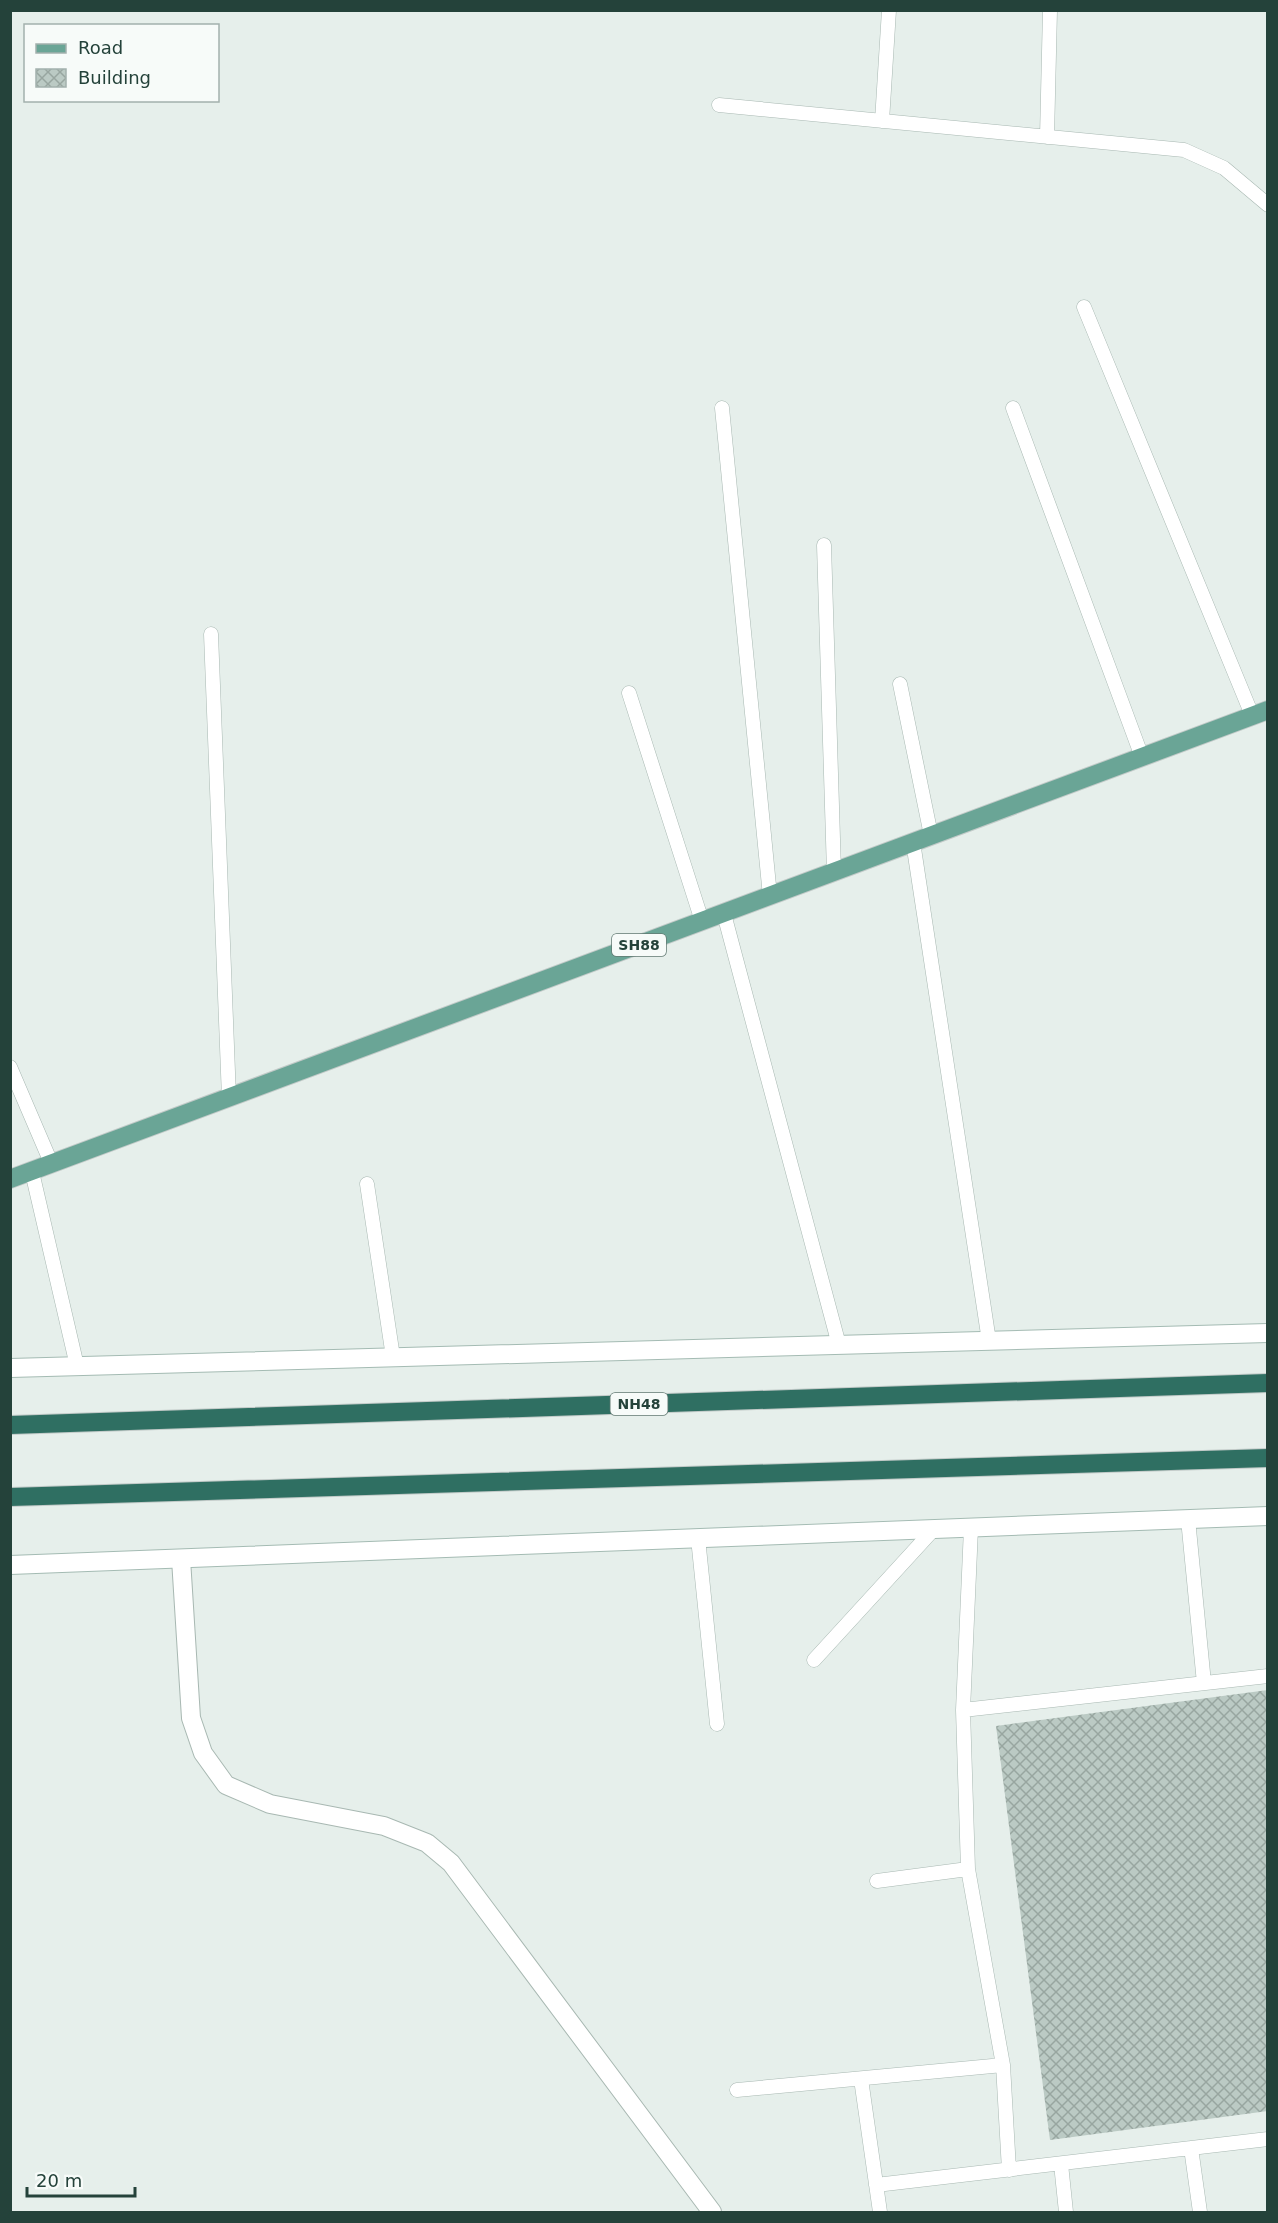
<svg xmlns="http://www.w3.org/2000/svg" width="1278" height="2223" font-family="'DejaVu Sans',sans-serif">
<defs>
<pattern id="building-cross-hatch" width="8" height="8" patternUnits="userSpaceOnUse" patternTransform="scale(1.5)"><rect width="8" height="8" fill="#bbcac4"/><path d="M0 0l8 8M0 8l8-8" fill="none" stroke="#98a6a0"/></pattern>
</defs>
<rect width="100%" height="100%" fill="#e6efeb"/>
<path fill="url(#building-cross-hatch)" d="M1268 1690V2111L1050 2140 996 1726Z"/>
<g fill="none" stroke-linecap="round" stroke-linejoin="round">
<g stroke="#a8b8b2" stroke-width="15">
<path id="lane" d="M719 105 1184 150 1224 168 1268 205
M882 121 889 10
M1047 137 1050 10
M1084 307 1252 715
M722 408 770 896
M1013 408 1142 757
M824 545 834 872
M211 634 229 1098
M900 684 931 835
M629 693 702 921
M913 842 989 1341
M724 914 839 1345
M10 1067 52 1165
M32 1172 77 1366
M367 1184 393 1357
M1188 1519 1204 1683
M971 1528 963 1710 968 1869 1003 2065 1009 2170
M698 1538 717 1724
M814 1660 933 1530
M963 1710 1268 1676
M877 1881 968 1869
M861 2079 880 2212
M737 2090 1003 2065
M1191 2148 1200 2212
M1061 2164 1066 2212
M876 2185 1268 2139"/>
</g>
<g stroke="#a8b8b2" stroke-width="20">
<path id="street" d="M181 1559 191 1718 203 1753 226 1785 270 1804 384 1826 427 1843 451 1863 712 2212"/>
</g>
<g stroke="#a4bbb3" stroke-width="20">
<path id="secondary" d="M10 1368 1268 1333
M10 1565 1268 1516"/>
</g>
<g stroke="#c2cac8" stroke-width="20">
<path id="primary" d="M10 1179 1268 710"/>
</g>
<g stroke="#c2cac8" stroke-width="20">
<path id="highway" d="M10 1425 1268 1383
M10 1497 1268 1458"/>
</g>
<use href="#lane" stroke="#fff" stroke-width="14"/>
<use href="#street" stroke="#fff" stroke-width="18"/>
<use href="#secondary" stroke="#fff" stroke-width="18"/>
<use href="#primary" stroke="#6aa596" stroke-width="18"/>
<use href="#highway" stroke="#2f6f62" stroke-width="18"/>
</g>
<g text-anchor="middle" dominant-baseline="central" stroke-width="6" stroke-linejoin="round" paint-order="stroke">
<g fill="#f7fbf9" stroke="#637a73" stroke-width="1.5">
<rect x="612" y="934" width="54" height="22" rx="4.5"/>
<rect x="610.5" y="1393" width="57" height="22" rx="4.5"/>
</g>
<g font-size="14" font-weight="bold" fill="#24423a">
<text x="639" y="945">SH88</text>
<text x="639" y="1404">NH48</text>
</g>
</g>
<rect width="1278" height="2223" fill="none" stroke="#24423a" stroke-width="24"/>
<rect x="24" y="24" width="195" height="78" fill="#f7fbf9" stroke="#a3b1ad" stroke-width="1.5"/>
<rect x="36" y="44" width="30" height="9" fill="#6aa596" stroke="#a3b1ad" stroke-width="1.5"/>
<text x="78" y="54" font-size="18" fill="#24423a">Road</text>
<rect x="36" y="69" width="30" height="18" fill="url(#building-cross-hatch)" stroke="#a3b1ad" stroke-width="1.5"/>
<text x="78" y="84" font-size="18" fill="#24423a">Building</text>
<path d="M27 2187v9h108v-9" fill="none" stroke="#24423a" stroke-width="3"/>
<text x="36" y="2187" font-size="18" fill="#24423a" stroke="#f7fbf9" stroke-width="4.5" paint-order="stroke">20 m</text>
</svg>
